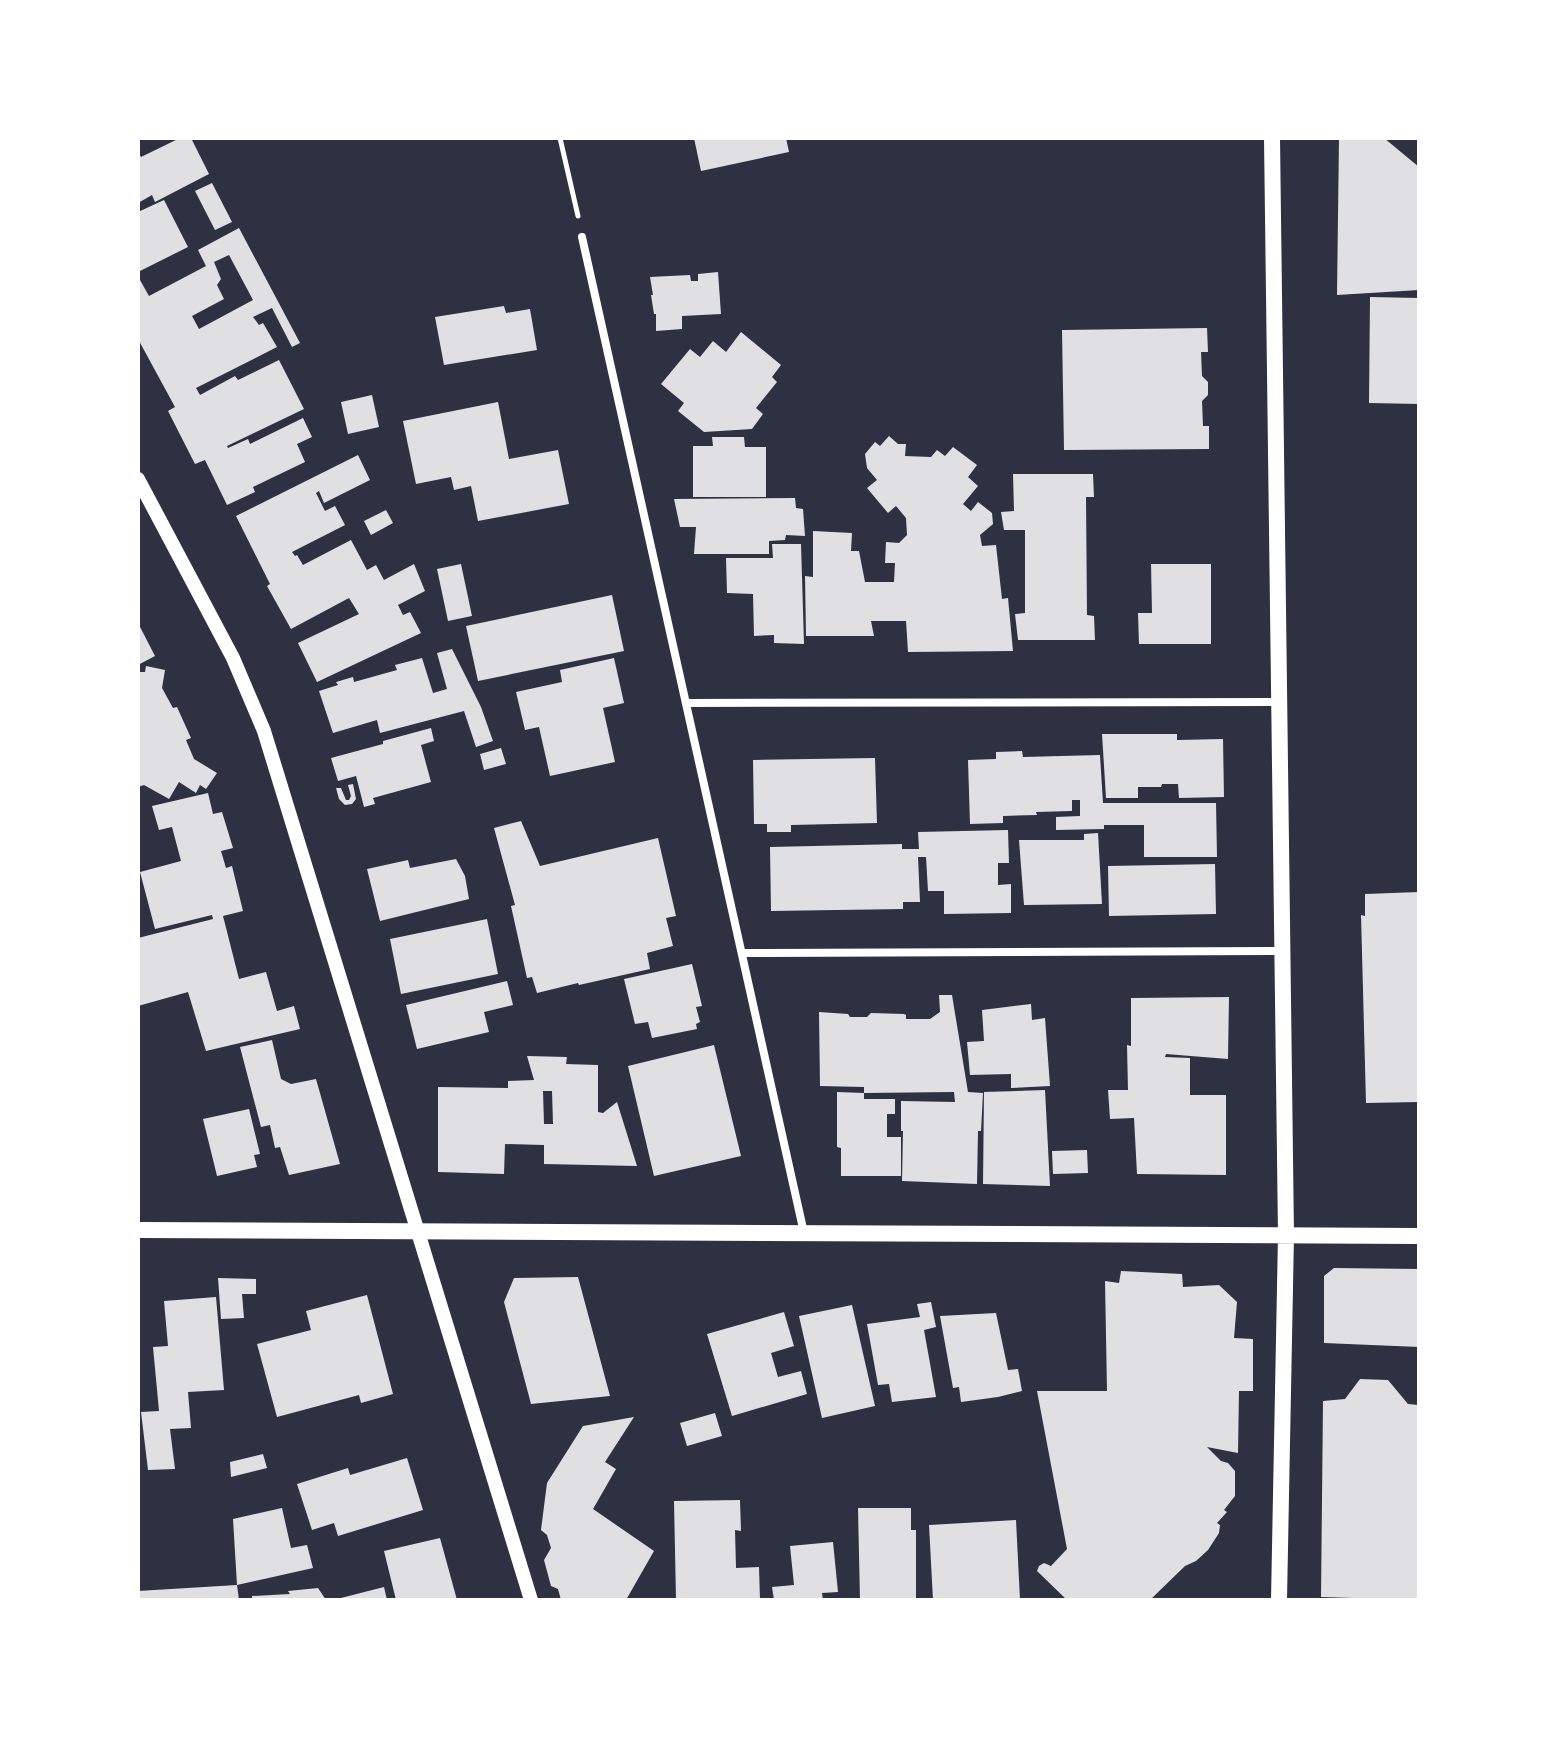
<svg xmlns="http://www.w3.org/2000/svg" width="1557" height="1738" font-family="Inter,sans-serif">
<rect width="100%" height="100%" fill="#2d3142"/>
<path fill="#e0e0e3" fill-rule="evenodd" d="M180 138H191L209 174 155 202 152 195 138 203V152L141 157Z
M694 138H786L789 152 701 171Z
M1339 138H1384L1419 167V290L1337 295Z
M212 183 232 222 215 230 195 191Z
M164 200 188 247 138 272V212Z
M239 228 300 343 292 347 272 308 253 317 259 325 263 323 277 347 196 388 200 395 235 376 238 380 279 360 304 409 227 446 228 448 248 439 250 444 303 418 312 437 297 444 305 462 253 487 255 492 227 505 205 460 195 464 168 411 175 407 138 339V281L140 280 149 296 206 266 198 250ZM229 255 253 300 199 329 192 316 224 299 217 285 221 279 214 262Z
M718 272 721 314 682 316V329L656 331V314H654L651 295H653L650 277 690 275 691 281H698V274Z
M1370 297 1419 298V404L1369 403Z
M504 306 506 313 530 309 537 350 444 365 435 317Z
M1207 328 1208 352H1201L1202 376 1208 382V395L1202 401 1203 426H1209V449L1064 450 1062 330Z
M741 332 781 365 772 377 777 382 756 408 763 414 752 429 704 432 678 411 684 403 661 384 690 349 700 357 713 341 726 352Z
M372 395 379 427 348 434 341 402Z
M498 402 509 459 558 450 569 504 478 521 471 486 454 490 451 477 416 484 403 421Z
M889 436 898 444H906L905 456 931 457 937 450 945 456 953 447 977 465 968 477 978 486 963 504 971 511 978 502 992 513 993 524 980 535 982 546 996 545 1002 599 1008 598 1013 651 908 652 906 621H871L874 636H806L805 576 813 577V531L852 533 851 551H859L865 582H894L895 563H885L886 542 899 543 907 535 906 518 896 506 888 513 867 488 877 480 867 468 865 454 875 442 880 446Z
M712 437H744L745 447H766V497H693V446H713Z
M358 455 370 480 324 503 319 491 316 493 325 511 335 506 345 525 292 552 295 556 297 555 303 565 351 540 367 570 376 565 384 580 414 564 425 591 398 605 403 615 410 612 421 633 317 682 298 643 359 614 349 598 291 629 267 586 270 584 236 516Z
M1013 474H1093L1094 497H1086L1087 615 1094 616 1095 640H1018L1015 614 1025 613V530H1004L1001 512 1014 511Z
M795 498 796 508 803 509 805 536 786 535 785 540 769 541V554H694L696 527H680L674 499Z
M386 510 393 523 371 535 364 521Z
M772 544H801L804 644 774 643V635L754 636 753 594 727 593 726 558H773Z
M461 564 472 616 448 621 437 569Z
M1151 564H1211V644H1139L1138 613H1152Z
M612 595 624 651 478 681 466 626Z
M138 623 155 656 138 665Z
M452 649 481 707 493 741 476 747 464 711 380 733 377 720 333 733 319 691 338 685 336 682 353 677 354 682 397 670 395 665 422 658 433 693 447 689 437 653Z
M614 658 624 703 603 708 615 762 550 776 539 727 525 730 516 692 562 682 560 670Z
M146 666 165 670 162 688 173 708 177 707 191 738 186 740 194 759 217 773 206 789 200 785 196 793 179 782 169 799 144 785 138 787V672H145Z
M431 728 434 741 421 745 431 782 373 798 375 804 364 807 356 776 338 781 331 758 383 744V741Z
M1102 734H1177V740L1223 739 1224 797 1179 798 1178 784H1162L1161 787H1138V798H1106Z
M501 748 506 764 484 770 480 754Z
M1022 751 1023 757 1100 755 1103 803H1216L1217 857H1144V825H1104V829L1056 830V817L1080 816V800H1072V811L1036 812 1037 815 1003 816V823L970 824 968 760 996 759V752Z
M875 758 877 823 791 825V832H767V824H754L753 760Z
M353 784 356 799 352 804 345 805 339 799 336 788H341L346 800H349L351 796 348 785Z
M208 793 213 814 222 812 233 848 221 851 226 868 232 866 243 911 223 916 239 979 266 972 277 1011 294 1006 300 1029 206 1051 188 992 138 1006V938L213 919 212 915 155 929 140 872 181 861 172 827 159 830 152 806Z
M521 821 540 866 658 838 676 916 666 918 673 946 647 953 650 969 579 985 578 983 537 993 532 977 527 978 511 906 515 905 494 828Z
M1008 830 1009 863H998V885L1011 884V913L944 914V891H928L926 857H918L920 902H903V909L771 911 770 847 902 844V849H919L918 832Z
M1098 833 1102 904 1024 905 1019 840H1084V834Z
M456 859 465 876 469 899 380 921 367 869 408 860 410 868Z
M1215 864 1216 914 1109 916 1108 866Z
M1419 892V1102L1366 1103 1361 915 1365 916V894Z
M487 919 498 974 401 994 390 939Z
M692 964 702 1006 696 1007 700 1022 696 1024 697 1029 652 1038 648 1022 635 1024 624 979Z
M507 981 513 1005 484 1012 489 1032 417 1049 406 1005Z
M939 995H952L968 1092 983 1093 981 1131H978L977 1184 902 1181 903 1131H901V1101L955 1102 954 1092 864 1093V1087L820 1086 819 1012 848 1014 850 1017H867L871 1013 904 1014 906 1015V1019H930L940 1012Z
M1229 997 1228 1059 1166 1054 1165 1057 1190 1058V1095H1226V1175L1137 1174 1134 1118 1110 1119 1108 1090H1128L1127 1045 1131 1046V998Z
M1031 1004 1032 1020 1045 1018 1050 1086 1011 1088V1074L970 1075 967 1042 984 1041 982 1010Z
M272 1040 281 1079 291 1084 316 1079 340 1164 289 1175 280 1147 275 1148 270 1125 261 1127 240 1047Z
M714 1045 741 1156 654 1176 628 1066Z
M527 1056 567 1057 566 1064 598 1065V1112L603 1113 617 1102 637 1166 544 1164V1145L505 1144 504 1174 438 1172V1087L508 1088V1081L534 1080ZM543 1091H552L553 1124H544Z
M1045 1090 1050 1186 983 1184 984 1092Z
M837 1092 864 1093V1099H895V1114H887V1137H901V1176H841V1148L837 1147Z
M249 1109 260 1154 254 1155 257 1167 217 1176 203 1119Z
M1087 1150 1088 1173 1053 1174 1052 1151Z
M1334 1268 1419 1269V1347L1324 1343V1276Z
M1121 1271 1182 1274 1183 1287 1219 1285 1237 1302 1234 1338 1253 1339V1391H1239L1238 1453 1207 1447 1221 1461 1228 1463 1235 1471V1496L1224 1510 1227 1512 1217 1523 1220 1525 1219 1533 1208 1550 1196 1561 1185 1566 1150 1600H1067L1037 1571 1039 1566 1044 1563 1051 1566 1067 1549 1037 1391H1107L1105 1281 1119 1283Z
M578 1277 610 1396 531 1404 504 1302 514 1278Z
M218 1278 256 1279V1294H242L244 1318 221 1319Z
M367 1295 393 1394 361 1403 359 1395 277 1417 257 1344 311 1330 306 1311Z
M216 1297 224 1390 188 1392 191 1428 170 1429 175 1469 148 1470 141 1412 159 1411 153 1347 168 1346 164 1301Z
M931 1302 936 1327 924 1330 936 1397 892 1402 889 1384 878 1385 867 1324 920 1317 917 1304Z
M852 1305 875 1406 822 1418 799 1316Z
M784 1312 794 1346 771 1353 778 1377 801 1371 807 1394 732 1416 707 1334Z
M996 1313 1008 1370 1018 1369 1022 1391 998 1397 961 1402 959 1387 953 1388 940 1316Z
M1360 1379 1388 1380 1408 1404 1419 1405V1600L1321 1597 1323 1401 1345 1399Z
M715 1413 722 1436 687 1446 680 1423Z
M634 1417 605 1462 616 1469 593 1509 654 1551 626 1600H561L558 1589 551 1586 544 1560 551 1548 547 1535 541 1530 547 1483 583 1426Z
M263 1454 267 1468 231 1477 230 1462Z
M407 1458 423 1510 338 1536 334 1523 312 1530 297 1484 348 1468 350 1475Z
M740 1500 741 1531 735 1530 736 1568 759 1567 760 1600H676L674 1501Z
M282 1508 291 1548 307 1545 313 1568 237 1585 233 1519Z
M858 1508H911V1530H916V1600H860Z
M1016 1520 1020 1600H933L929 1525Z
M440 1538 457 1600H396L384 1551Z
M833 1542 838 1592 822 1593 823 1600H774L772 1587 794 1585 790 1546Z
M237 1585 239 1600H138V1591Z
M384 1587 387 1600H337V1599Z
M318 1588 326 1600H252V1596L290 1594 288 1591Z"/>
<g fill="none" stroke-linecap="round" stroke-linejoin="round">
<path stroke="#fff" stroke-width="5" d="M560 138 578 216"/>
<path stroke="#fff" stroke-width="8" d="M582 237 804 1233
M686 703 1279 702
M742 953 1283 951"/>
<path stroke="#fff" stroke-width="14" d="M138 479 233 658 264 731 531 1600"/>
<path stroke="#fff" stroke-width="16" d="M1272 138 1286 1235 1279 1600
M138 1230 1419 1236"/>
</g>
<rect width="1557" height="1738" fill="none" stroke="#ffffff" stroke-width="280"/>
</svg>
